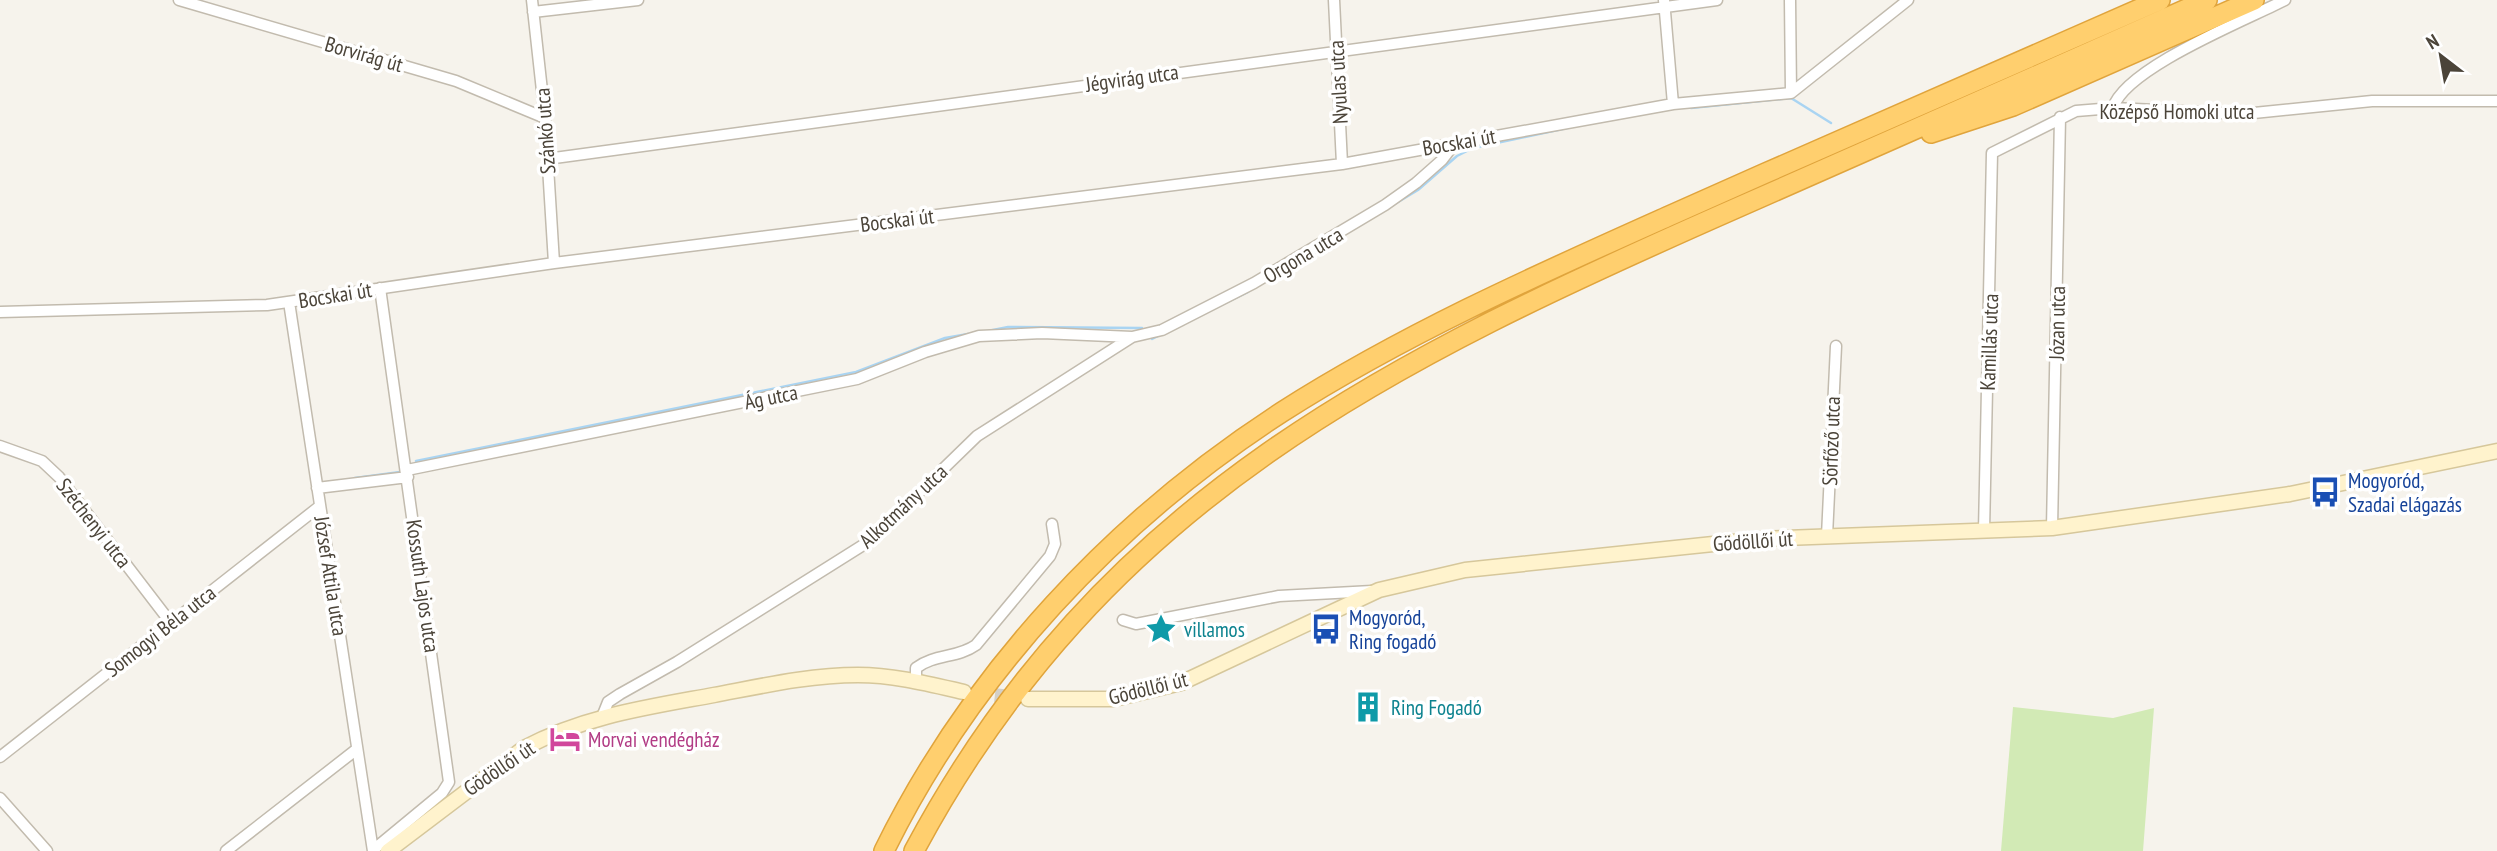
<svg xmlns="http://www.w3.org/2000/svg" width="2497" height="851" font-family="'PT Sans Narrow',sans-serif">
<rect width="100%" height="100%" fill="#f6f3ec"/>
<path fill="#d2eab5" d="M2013 707 2113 718 2154 708 2143 851H2001Z"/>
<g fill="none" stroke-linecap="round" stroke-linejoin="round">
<path stroke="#a9d4f2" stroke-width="2.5" d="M1691 108 1791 98 1831 123
M1275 276 1418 190 1457 156 1473 148 1567 128
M988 331 1008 327 1142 328
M1152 339 1248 292
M416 461 856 372 945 338 968 334
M355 478 400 472"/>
<path stroke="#d4d0c8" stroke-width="14" stroke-dasharray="14 7" stroke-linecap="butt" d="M974 693 1020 698"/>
<g stroke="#c2bbae" stroke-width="13">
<path id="street" d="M179 0 456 81 545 118
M532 0 545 118 554 263
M1334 0 1342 164
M1664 0 1673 104
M1790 0 1791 93
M533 12 638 0
M1791 93 1908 0
M2113 108C2125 68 2246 20 2285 0
M547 159 1717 0
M289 302 373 851
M0 312 267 305 554 263 1342 164 1673 104 1791 93
M0 446 42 461 59 477 171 623
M407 470 857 379 925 352 979 336 1042 333 1132 337 1162 330 1254 283 1385 205 1416 183 1442 160 1455 143
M317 488 408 477
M2052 528 2060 117
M1984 531 1992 153 2076 111 2113 108 2244 114 2372 101H2497
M1827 536 1836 346
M1123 620 1136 624 1279 596 1372 591
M916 681V668C934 654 958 658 976 645L1050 556 1055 544 1052 524
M602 717 608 702 620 694 677 662 868 542 977 436 1132 337
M0 757 320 506
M0 798 47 851
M373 850 442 793 449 782 380 288
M226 851 357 749"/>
</g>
<g stroke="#d6c79b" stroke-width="17">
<path id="secondary" d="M1028 699H1114L1181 683 1379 590 1465 570 1761 539 2052 528 2290 494 2497 451
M388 851 524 748C584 716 649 707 714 695 762 686 810 675 858 675 894 675 929 684 964 692"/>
</g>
<g stroke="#e0a43c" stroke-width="22">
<path id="highway" d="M1931 133 2013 106 2254 0
M884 851C972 672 1115 520 1282 412 1404 334 1537 275 1669 216 1832 143 1996 73 2160 0
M914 851C1103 497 1391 360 1741 206 1897 137 2052 69 2207 0"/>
</g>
<use href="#street" stroke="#fff" stroke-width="10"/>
<use href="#secondary" stroke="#fff3cd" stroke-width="14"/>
<use href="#highway" stroke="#ffcf6e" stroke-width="19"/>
</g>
<defs>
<g id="bus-bare" transform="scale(2.415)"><path d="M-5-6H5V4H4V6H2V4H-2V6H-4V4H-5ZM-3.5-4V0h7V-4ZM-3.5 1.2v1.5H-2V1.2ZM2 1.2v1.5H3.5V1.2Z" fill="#1a4fb4" stroke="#fff" stroke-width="2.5" paint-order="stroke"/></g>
<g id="sight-bare" transform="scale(2.415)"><path d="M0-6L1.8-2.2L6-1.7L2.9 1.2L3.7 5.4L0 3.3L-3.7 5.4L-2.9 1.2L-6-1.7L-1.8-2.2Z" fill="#0f9aa8" stroke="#fff" stroke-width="2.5" paint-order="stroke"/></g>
<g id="building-bare" transform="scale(2.415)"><path d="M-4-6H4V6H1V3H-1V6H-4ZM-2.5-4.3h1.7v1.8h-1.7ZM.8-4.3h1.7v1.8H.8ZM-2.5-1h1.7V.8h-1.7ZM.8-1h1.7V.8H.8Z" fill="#0f9aa8" stroke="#fff" stroke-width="2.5" paint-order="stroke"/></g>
<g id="hotel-bare" transform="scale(2.415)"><path d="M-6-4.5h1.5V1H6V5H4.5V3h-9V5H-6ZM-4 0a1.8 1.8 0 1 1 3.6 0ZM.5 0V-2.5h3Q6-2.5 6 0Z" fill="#d1479c" stroke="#fff" stroke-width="2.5" paint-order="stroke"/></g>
</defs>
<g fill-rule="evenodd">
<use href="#bus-bare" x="2325" y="492"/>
<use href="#sight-bare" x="1161" y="629"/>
<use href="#bus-bare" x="1326" y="629"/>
<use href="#building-bare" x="1368" y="707"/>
<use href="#hotel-bare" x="565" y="739"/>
</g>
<g text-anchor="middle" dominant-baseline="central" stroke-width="7" stroke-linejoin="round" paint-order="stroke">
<g font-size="21" fill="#4b4439" stroke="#fff">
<text transform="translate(364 54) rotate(16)">Borvirág út</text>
<text transform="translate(1132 78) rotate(-8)">Jégvirág utca</text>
<text transform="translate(1338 82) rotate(-93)">Nyulas utca</text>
<text x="2177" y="111">Középső Homoki utca</text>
<text transform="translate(545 131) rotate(-94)">Szánkó utca</text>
<text transform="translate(1459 142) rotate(-10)">Bocskai út</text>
<text transform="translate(897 220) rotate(-7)">Bocskai út</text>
<text transform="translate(1303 255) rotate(-31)">Orgona utca</text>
<text transform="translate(335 295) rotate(-9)">Bocskai út</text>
<text transform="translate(2057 323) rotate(-89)">Józan utca</text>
<text transform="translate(1989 342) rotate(-88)">Kamillás utca</text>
<text transform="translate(771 397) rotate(-11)">Ág utca</text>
<text transform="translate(1831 441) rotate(-88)">Sörfőző utca</text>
<text transform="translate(903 506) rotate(-43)">Alkotmány utca</text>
<text transform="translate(94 523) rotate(52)">Széchenyi utca</text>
<text transform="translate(1753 541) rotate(-4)">Gödöllői út</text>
<text transform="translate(331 576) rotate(81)">József Attila utca</text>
<text transform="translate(423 586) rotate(82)">Kossuth Lajos utca</text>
<text transform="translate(160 631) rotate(-38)">Somogyi Béla utca</text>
<text transform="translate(1148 688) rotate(-14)">Gödöllői út</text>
<text transform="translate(499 768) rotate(-34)">Gödöllői út</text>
</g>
<g font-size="21" fill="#164399" stroke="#fff" text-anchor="start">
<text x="2348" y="480">Mogyoród,<tspan x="2348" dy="24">Szadai elágazás</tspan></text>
<text x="1349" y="617">Mogyoród,<tspan x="1349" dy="24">Ring fogadó</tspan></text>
</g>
<g font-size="21" fill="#0d838f" stroke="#fff" text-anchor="start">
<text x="1184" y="629">villamos</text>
<text x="1391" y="707">Ring Fogadó</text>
</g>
<g font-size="21" fill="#b23c85" stroke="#fff" text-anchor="start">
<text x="588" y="739">Morvai vendégház</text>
</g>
</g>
<g transform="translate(2441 56) rotate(329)" stroke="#ffffff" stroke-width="5" paint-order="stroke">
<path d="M0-5L12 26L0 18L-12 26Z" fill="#4b4439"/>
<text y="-10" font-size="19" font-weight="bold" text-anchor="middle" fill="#4b4439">N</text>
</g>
</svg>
